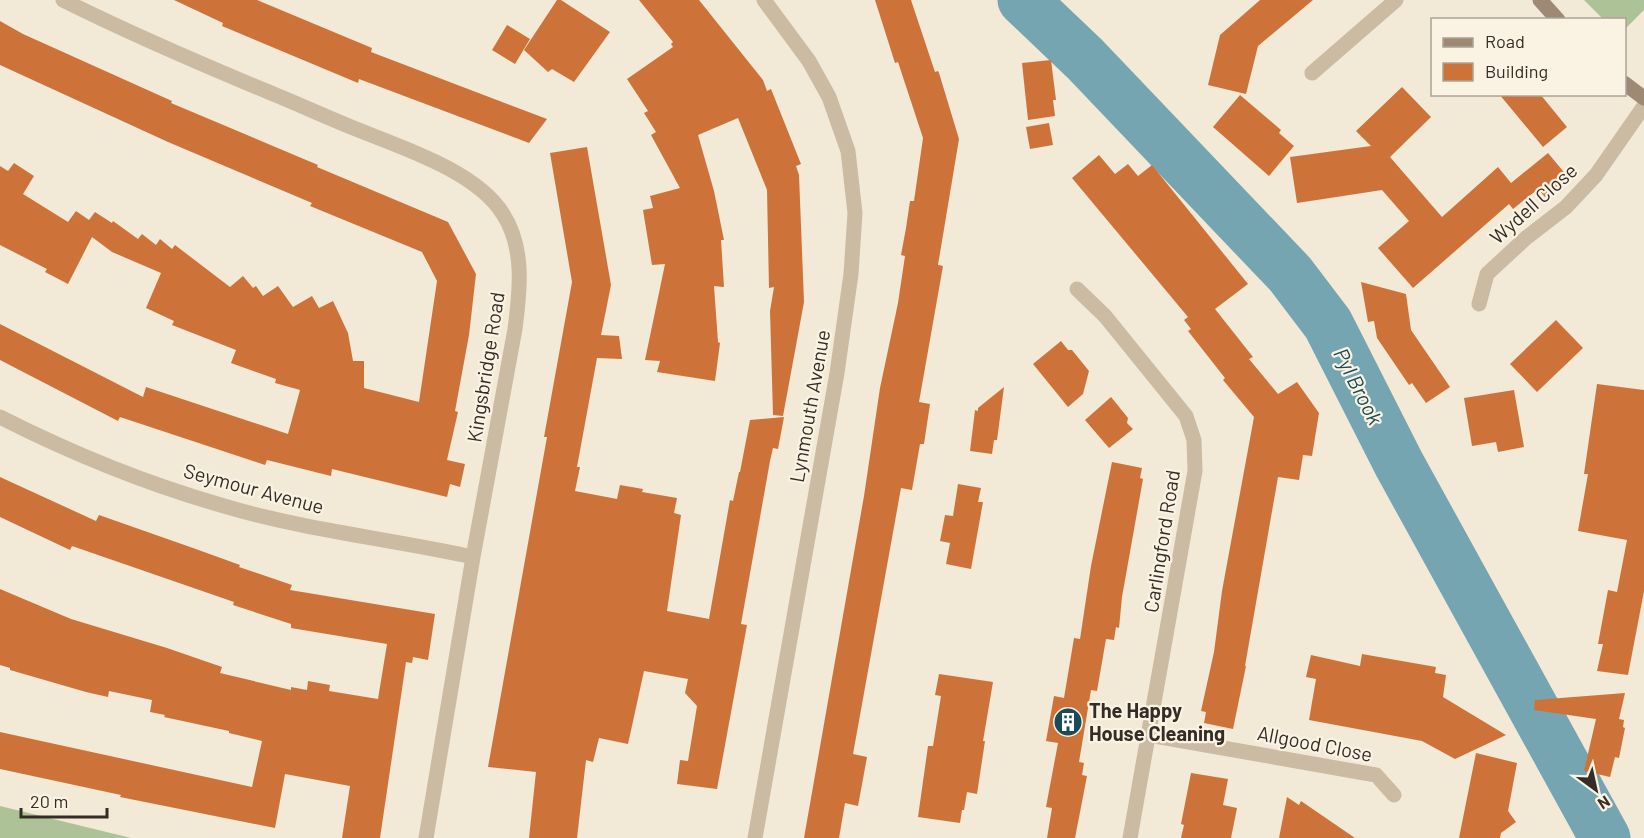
<svg xmlns="http://www.w3.org/2000/svg" width="1644" height="838" font-family="Barlow,sans-serif">
<rect width="100%" height="100%" fill="#f2e9d7"/>
<path fill="#adc296" d="M1584 0H1644V10L1625 29 1624 20 1603 19Z
M0 806 131 838H0Z"/>
<g fill="none" stroke-linecap="round" stroke-linejoin="round">
<path stroke="#74a5b1" stroke-width="51" d="M1023 0 1085 59 1290 274 1328 324 1399 464 1605 838"/>
</g>
<path fill="#cd733a" d="M174 0H257L372 48 371 52 547 119 529 143 359 79 358 83 222 26 223 23Z
M557 0H561L610 32 574 82 552 69 548 72 524 50Z
M639 0H699L763 80 767 91 771 89 801 164 796 166 799 175 804 302 783 416 773 415 770 311 774 287 769 288 767 190 738 118 698 135 714 191 724 240H721L724 287 714 286 718 342 720 343 715 381 657 372 660 361 645 360 665 264 652 265 643 210 653 208 650 196 680 188 651 135 656 132 644 113 648 111 627 79 673 47 671 44 673 42Z
M875 0H911L935 72 938 71 939 73 959 139 938 265 943 266 919 402 930 404 924 444H920L912 490 901 488 853 754 867 757 858 806 845 803 839 838H804L864 496 880 388 898 303 905 256 901 255 906 228 910 201H914L923 138 898 62 895 63Z
M1260 0H1313L1258 46 1246 94 1208 85 1220 35Z
M0 21 23 34 172 101 171 103 318 165 317 167 448 222 476 274 469 335 455 411 458 412 447 460 465 464 460 487 450 484 447 497 332 469 331 476 267 460 265 465 120 417 118 421 0 360V324L143 397 146 387 288 434 300 390 275 383 276 379 231 363 236 350 172 325 174 321 146 308 161 273 112 252 92 237 68 284 45 272 47 269 0 245V166L8 171 14 163 34 176 23 194 68 222 76 211 89 220 95 212 112 223 113 221 138 239 142 234 156 245 160 239 172 249 175 245 230 287 243 276 253 288 256 286 263 296 278 286 293 307 312 296 319 308 333 301 348 333 353 361H364V388L419 402 437 281 422 252 310 206 312 203 168 142 0 65Z
M507 25 530 39 515 64 492 50Z
M1051 60 1056 100H1053L1055 116 1028 120 1022 63Z
M1402 87 1431 117 1390 157 1442 217 1498 167 1511 183 1548 153 1568 177 1545 197 1538 189 1513 209 1509 204 1413 288 1378 248 1409 221 1382 190 1297 203 1290 157 1371 146 1356 131Z
M1499 94H1540L1567 127 1543 147Z
M1240 95 1281 130 1279 133 1294 146 1269 176 1213 127Z
M1049 123 1053 145 1030 149 1026 127Z
M587 147 611 285 601 335 619 336 622 359 597 358 577 467H580L575 491 617 499 620 485 643 489 642 492 677 498 674 513 681 515 667 611 709 619 730 500 733 501 739 472H740L750 420 784 417 778 449 773 448 770 461 741 624 747 625 717 789 677 784 680 760 688 761 697 706 685 693 688 679 644 671 628 744 599 738 593 762 586 760 577 838H529L536 772 488 767 547 437H544L572 282 550 153Z
M1099 155 1115 174 1128 164 1138 176 1152 165 1248 284 1215 309 1253 357 1249 359 1278 394 1297 382 1319 413 1312 456 1303 455 1299 480 1278 477 1245 666H1246L1233 729 1204 723 1206 712 1201 711 1214 652 1222 591 1254 417 1223 380 1225 378 1188 331 1191 329 1184 320 1188 317 1072 178Z
M1361 282 1406 294 1411 330 1450 387 1426 403 1412 383 1409 385 1377 338 1374 321 1368 322Z
M1556 320 1583 348 1537 392 1510 364Z
M1061 341 1068 350H1072L1089 371 1083 394 1068 407 1033 364Z
M1597 384 1644 390V591L1628 675 1597 671 1603 644H1598L1608 590 1617 592 1627 540 1578 531 1588 474H1584Z
M1004 387 997 440H994L992 454 970 451 975 410 978 411V408Z
M1514 390 1524 447 1498 452 1496 442 1472 446 1464 398Z
M1111 397 1128 418 1127 423 1133 429 1109 448 1085 420Z
M1112 462 1142 468 1140 478 1143 479 1122 597 1119 628 1116 627 1114 640 1106 639 1097 691 1091 690 1079 762 1084 763 1082 775 1087 776 1075 838H1047L1052 808 1046 807 1058 743 1046 741 1054 696 1064 698 1074 638 1080 639 1091 566Z
M0 477 96 521 99 515 193 548 240 565 239 567 292 585 290 590 435 614 428 660 413 657 412 663 406 662 380 838H342L350 786 285 774 275 828 120 797 121 795 0 769V732L252 787 262 741 229 733V731L164 717 165 715 150 712 152 700 109 691 108 697 86 692 10 670V668L0 665V589L71 619 167 648 222 667 220 673 291 690V687L307 690 308 681 330 685 329 691 378 699 387 644 291 628V624L233 605 234 602 72 546 70 550 0 517Z
M958 484 981 488 978 502H983L971 569 946 564 950 543 940 541 945 515 953 516Z
M1362 654 1436 667 1435 673 1446 675 1443 697 1506 735 1455 759 1422 741 1309 720 1316 679 1306 677 1311 655 1360 666Z
M939 674 993 682 983 741H985L977 794 967 792 964 810H962L960 823 918 817 928 746H933L941 696 935 695Z
M1625 693 1619 719 1624 720 1623 727 1625 728 1619 758 1615 757 1610 777 1584 771 1596 719 1534 710 1535 700Z
M1476 753 1517 763 1508 811 1516 822 1501 833 1500 838H1459Z
M1191 773 1228 779 1223 805 1237 808 1231 838H1181L1184 825 1181 824Z
M1287 797 1299 805 1301 801 1355 838H1279Z"/>
<g fill="none" stroke-linecap="round" stroke-linejoin="round">
<path stroke="#cbbba3" stroke-width="15" d="M63 0C131 34 201 64 271 93 298 104 324 116 351 127 397 146 476 170 503 214 525 248 520 291 515 329L473 557 426 838
M1312 73 1396 0
M1077 289 1105 316 1186 416 1194 440 1195 471 1130 838
M1479 304 1487 274 1526 238 1566 207 1596 175 1644 106
M0 417C71 453 147 484 224 506 305 530 390 539 473 557
M1149 735 1376 775 1394 795
M755 838 837 373 851 274 855 213 848 151 829 97 809 61 764 0"/>
<path stroke="#9e8a74" stroke-width="15" d="M1540 0 1558 20
M1624 83 1644 98"/>
</g>
<defs>
<g id="building-disc" transform="scale(1.5)"><circle r="9.5" fill="#194b58" stroke="#faf3e3"/><path d="M-4-6H4V6H1V3H-1V6H-4ZM-2.5-4.3h1.7v1.8h-1.7ZM.8-4.3h1.7v1.8H.8ZM-2.5-1h1.7V.8h-1.7ZM.8-1h1.7V.8H.8Z" fill="#fff"/></g>
</defs>
<g fill-rule="evenodd">
<use href="#building-disc" x="1068" y="722"/>
</g>
<g text-anchor="middle" dominant-baseline="central" stroke-width="4.5" stroke-linejoin="round" paint-order="stroke">
<g font-size="20" fill="#352c25" stroke="#faf3e3">
<text transform="translate(1533 203) rotate(-42)">Wydell Close</text>
<text transform="translate(485 367) rotate(-81)">Kingsbridge Road</text>
<text transform="translate(809 406) rotate(-80)">Lynmouth Avenue</text>
<text transform="translate(254 488) rotate(15)">Seymour Avenue</text>
<text transform="translate(1161 541) rotate(-81)">Carlingford Road</text>
<text transform="translate(1315 743) rotate(11)">Allgood Close</text>
</g>
<g font-size="20" font-weight="bold" fill="#352c25" stroke="#faf3e3" text-anchor="start">
<text x="1089" y="710">The Happy<tspan x="1089" dy="23">House Cleaning</tspan></text>
</g>
<g font-size="21" font-style="italic" fill="#194b58" stroke="#faf3e3">
<text transform="translate(1359 386) rotate(63)">Pyl Brook</text>
</g>
</g>
<rect x="1431" y="18" width="195" height="78" fill="#faf3e3" stroke="#aba397" stroke-width="1.5"/>
<rect x="1443" y="38" width="30" height="9" fill="#9e8a74" stroke="#aba397" stroke-width="1.5"/>
<text x="1485" y="48" font-size="18" fill="#352c25">Road</text>
<rect x="1443" y="63" width="30" height="18" fill="#cd733a" stroke="#aba397" stroke-width="1.5"/>
<text x="1485" y="78" font-size="18" fill="#352c25">Building</text>
<g transform="translate(1596 790) rotate(147)" stroke="#faf3e3" stroke-width="4.5" paint-order="stroke">
<path d="M0-4.5L10 22L0 15L-10 22Z" fill="#352c25"/>
<text y="-9" font-size="16" font-weight="bold" text-anchor="middle" fill="#352c25">N</text>
</g>
<path d="M21 808v9h86v-9" fill="none" stroke="#352c25" stroke-width="3"/>
<text x="30" y="808" font-size="18" fill="#352c25" stroke="#faf3e3" stroke-width="4.5" paint-order="stroke">20 m</text>
</svg>
